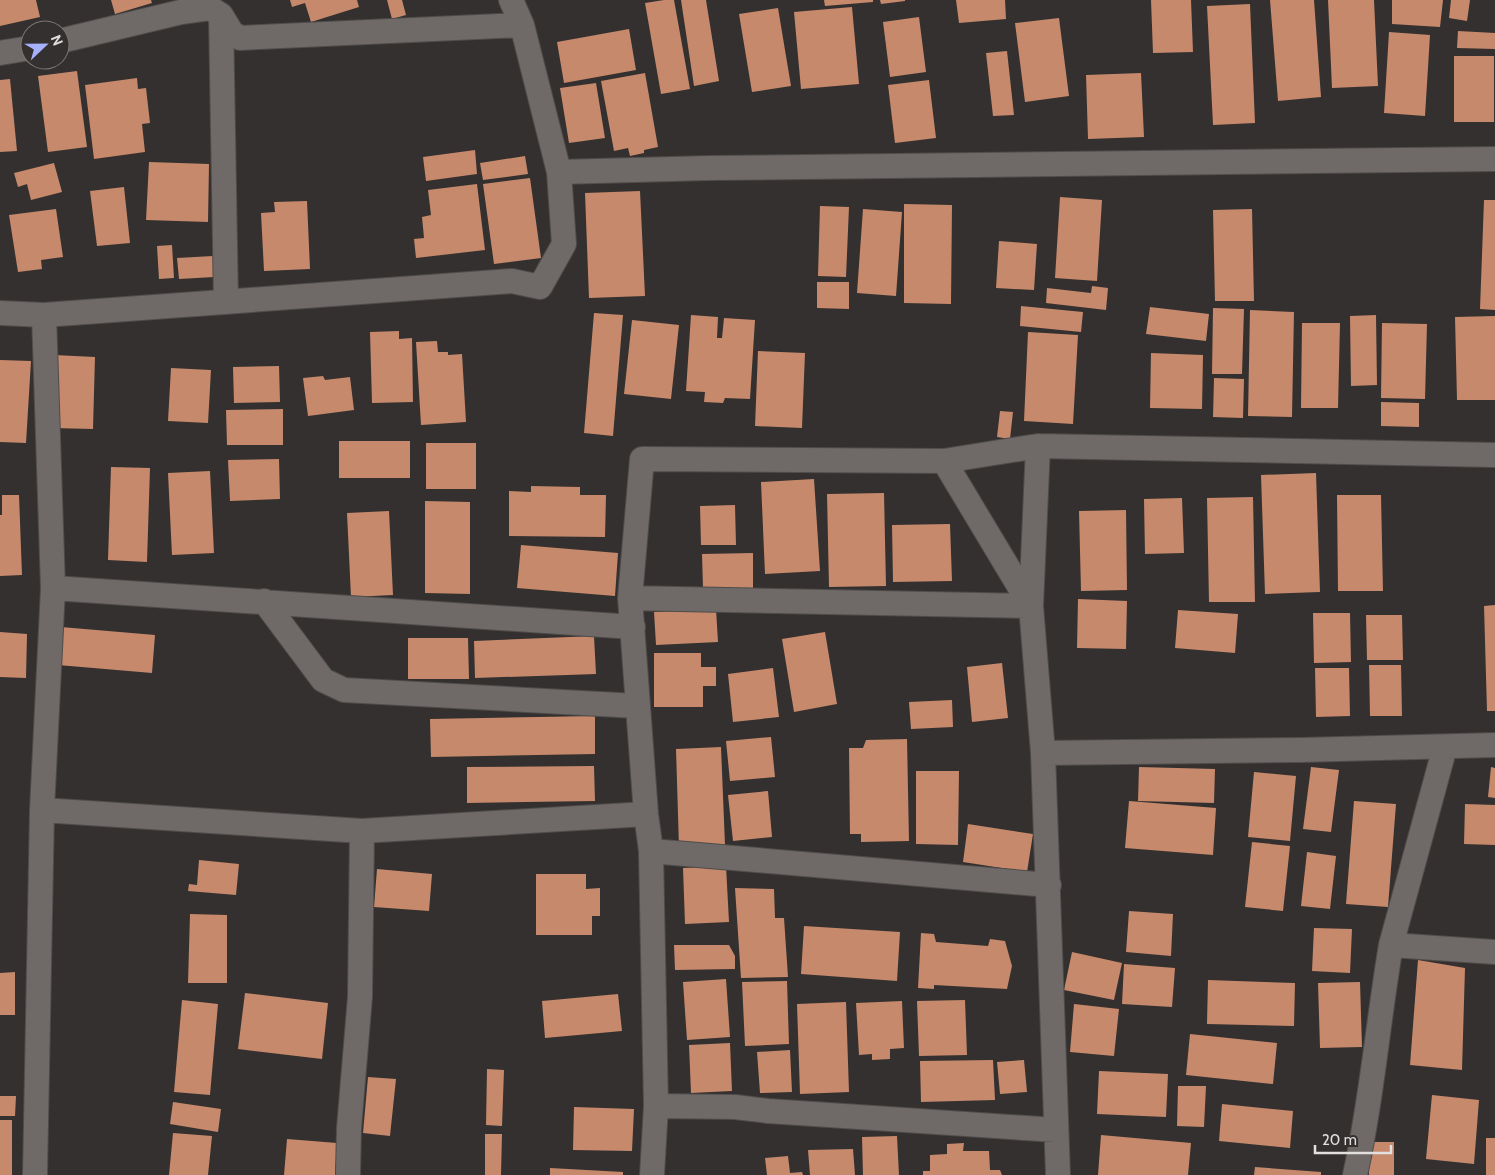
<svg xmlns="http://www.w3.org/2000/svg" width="1495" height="1175" font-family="Cabin,sans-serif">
<rect width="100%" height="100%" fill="#34302f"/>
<path fill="#c6896c" d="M0 0H36L40 17 0 26Z
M111 0H151L152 3 115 14Z
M290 0H357L359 7 311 22 305 3 292 7Z
M387 0H402L406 15 392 19Z
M664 0H674L690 89 661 94 645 3Z
M681 0H706L719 81 694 86Z
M824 0H873V2L825 6Z
M880 0H905V1L881 4Z
M956 0H1005L1006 19 959 23Z
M1151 0H1191L1193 52 1153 53Z
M1270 0H1314L1321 97 1278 101Z
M1328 0H1374L1378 86 1332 88Z
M1392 0H1443L1440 27 1392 24Z
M1451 0H1470L1467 21 1449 18Z
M1250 4 1255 123 1213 125 1207 6Z
M852 7 859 84 801 89 794 12Z
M778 8 791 86 752 92 739 14Z
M919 17 926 72 890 77 883 22Z
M1059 18 1069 96 1025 102 1015 23Z
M629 29 636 70 564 83 557 42Z
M1458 31 1495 33V49L1457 48Z
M1389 32 1430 35 1425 116 1384 113Z
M1007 51 1014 115 993 116 986 53Z
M1454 56H1494V122H1454Z
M77 71 87 147 48 152 38 76Z
M645 73 658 147 644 150V153L630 156 628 148 614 151 601 81Z
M1141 73 1144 137 1088 139 1086 75Z
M137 78 138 89 146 88 150 123 142 124 145 152 94 159 85 85Z
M10 79 17 151 0 152V80Z
M929 80 936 138 895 143 888 85Z
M596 83 605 138 569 143 560 88Z
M475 150 477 174 426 181 423 157Z
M525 156 528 174 483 180 480 163Z
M149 162 209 164 208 222 146 220Z
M54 163 62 192 31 200 27 184 18 187 14 173Z
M530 178 541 258 494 264 483 184Z
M477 184 485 250 416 258 414 239 424 238 422 217 431 215 428 190Z
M124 187 130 243 97 246 90 191Z
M640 191 645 296 589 298 585 193Z
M1060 197 1102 200 1097 281 1055 278Z
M1484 200H1495V310L1480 309Z
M307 201 310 269 264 271 261 213 275 212 274 202Z
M904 204 952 205 951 304 904 303Z
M820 206 849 207 846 277 818 276Z
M56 209 63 257 41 260 42 269 18 272 9 215Z
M863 209 902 212 896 296 857 293Z
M1252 209 1254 301H1215L1213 210Z
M999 241 1037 244 1034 290 996 288Z
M172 245 174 278 159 279 157 246Z
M213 256 214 277 179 279 177 258Z
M817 282H849V309L817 308Z
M1092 286 1108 288 1106 310 1046 303 1047 288 1091 293Z
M1021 306 1083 312 1081 332 1020 326Z
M1150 307 1209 314 1206 341 1146 334Z
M1213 308 1244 309 1242 374H1212Z
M1250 310 1294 312 1292 417 1248 416Z
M594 313 623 315 613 436 584 433Z
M691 315 718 317 717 338H722L724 318 755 320 750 399 725 398 723 403 704 402 705 392 686 391Z
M1376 315 1377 385 1351 386 1350 316Z
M1495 316V400H1457L1455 317Z
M632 320 679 325 671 399 624 394Z
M1302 323H1340L1338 408H1301Z
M1382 323 1427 324 1425 399 1381 398Z
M399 331V339L412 338 413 402 372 403 370 332Z
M1028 332 1078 335 1073 424 1024 421Z
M437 341 438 352H448V355L462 354 466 422 421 425 416 342Z
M758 351 805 353 802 428 755 426Z
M1151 353 1203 355 1202 409 1150 408Z
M54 355 95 357 93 429 52 428Z
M0 360 31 361 26 443 0 442Z
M279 366 280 402 234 403 233 367Z
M171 368 211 370 208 423 168 421Z
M323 376 325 380 350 377 354 410 308 416 303 378Z
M1214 378 1244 379 1243 418 1213 417Z
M1381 402 1419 403V427L1381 426Z
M283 409V445H227L226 410Z
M1000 411 1013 412 1010 439 997 437Z
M339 441H410V478H339Z
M426 443H476V489H426Z
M279 459 280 499 230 501 228 460Z
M111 467 150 468 147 562 108 560Z
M210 471 214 553 172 555 168 473Z
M1316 473 1320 592 1265 594 1261 475Z
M814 479 820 571 765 574 761 482Z
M531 486 580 487V495H606L605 537 509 536V491L531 492Z
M884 493 886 586 829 587 827 494Z
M2 495H19L22 575 0 576V515H2Z
M1337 495H1381L1383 591H1338Z
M1253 497 1255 602H1209L1207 498Z
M1182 498 1184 553 1145 554 1144 499Z
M425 501 470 502V594L425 593Z
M735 505 736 545H701L700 506Z
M1126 510 1127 590 1081 591 1079 511Z
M389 511 393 595 351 597 347 513Z
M950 524 952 581 893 582 892 525Z
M521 545 618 553 615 596 517 588Z
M753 553V589H703L702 554Z
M1078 599 1127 601 1126 649 1077 648Z
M1495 605V711H1487L1484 606Z
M716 609 718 642 656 645 654 612Z
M1178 610 1238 614 1235 653 1175 648Z
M1313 613H1350L1351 662 1314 663Z
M1366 615H1402L1403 660H1367Z
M61 627 155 635 152 673 58 665Z
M0 632 27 634 26 678 0 677Z
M825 632 837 704 794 712 782 639Z
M594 636 596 674 475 678 474 641Z
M408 638H468L469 679H408Z
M654 653H701V667H716V686H703V707H654Z
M1002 663 1008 718 972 722 967 667Z
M1369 665H1401L1402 716H1370Z
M773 668 779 717 733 722 728 674Z
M1315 668H1349L1350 716 1316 717Z
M952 700 953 727 911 729 909 702Z
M595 716V754L431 757 430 719Z
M771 737 775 777 730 781 726 741Z
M907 739 909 841 861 842V834H850L849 748H863L866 740Z
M721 747 725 845 679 847 676 749Z
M594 766 595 801 467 803V767Z
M1139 767 1215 769 1214 803 1138 801Z
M1311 767 1339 770 1331 832 1303 829Z
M1491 767 1495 768V798L1488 797Z
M916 771H959L958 845 916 844Z
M1254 772 1296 776 1290 841 1248 837Z
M768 791 772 837 733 841 728 795Z
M1129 801 1216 808 1213 855 1125 848Z
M1354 801 1396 804 1388 907 1346 904Z
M1465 804 1495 805V845L1464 844Z
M968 824 1033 834 1027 872 963 862Z
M1252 842 1290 846 1283 911 1245 907Z
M1307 852 1336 856 1330 909 1301 906Z
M199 860 239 864 236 895 188 891 189 884 197 885Z
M726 866 729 922 685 924 683 868Z
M377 869 432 874 429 911 374 907Z
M536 874H586V889L600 888V916H592V935H536Z
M735 888 774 889 775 918H784L788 977 741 978Z
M1129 911 1173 914 1171 956 1126 952Z
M190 914 227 915V983H188Z
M804 926 900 932 897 981 801 974Z
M1314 928 1352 929 1350 973 1312 971Z
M921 933 934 934 936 942 988 946 990 939 1005 941 1012 966 1007 989 934 985V989L918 988Z
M674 945H729L735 956V969L675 970Z
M1072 952 1122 963 1114 1000 1064 990Z
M1418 960 1465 968 1462 1070 1410 1065Z
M1124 964 1175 968 1172 1007 1122 1004Z
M15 972V1015H0V973Z
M726 979 730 1037 687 1040 683 982Z
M1208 980 1295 983 1294 1026 1207 1024Z
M787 981 789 1044 745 1046 742 982Z
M1360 982 1362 1047 1320 1048 1318 983Z
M245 993 328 1003 322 1059 238 1049Z
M618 994 622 1031 545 1038 542 1001Z
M182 1000 218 1004 210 1095 174 1092Z
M965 1000 967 1055 919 1056 917 1001Z
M902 1001 904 1048 890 1049V1059L872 1060V1054L859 1055 856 1003Z
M846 1002 849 1092 800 1094 797 1004Z
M1074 1004 1119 1009 1114 1056 1070 1052Z
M1190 1034 1277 1043 1273 1084 1186 1075Z
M730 1043 732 1091 691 1093 689 1045Z
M790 1050 792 1092 760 1093 757 1052Z
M993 1060 995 1100 921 1102 920 1061Z
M1024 1060 1027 1092 1000 1094 997 1062Z
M487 1069 504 1070 502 1126 486 1125Z
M1099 1071 1168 1074 1166 1117 1097 1114Z
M368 1077 396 1079 390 1136 363 1133Z
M1178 1086H1206L1204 1127 1177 1126Z
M1432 1095 1479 1100 1474 1164 1426 1159Z
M0 1096H16L15 1116H0Z
M173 1102 221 1109 218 1132 170 1124Z
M1222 1104 1293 1111 1290 1148 1219 1141Z
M574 1107 634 1109 632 1151 573 1150Z
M0 1120H12V1175H0Z
M173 1133 212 1136 208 1175H169Z
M485 1134H502L501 1175H485Z
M1101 1135 1191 1143 1188 1175H1098Z
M897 1136 899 1175H863L862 1137Z
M1486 1138H1495V1175H1486Z
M287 1139 337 1143 335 1175H284Z
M1369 1142H1394V1175H1369Z
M964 1143 963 1151H989L990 1170H1000L1002 1175H923V1171H930V1155L947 1154V1144Z
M853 1149 855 1175H810L808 1150Z
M788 1156 790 1173 802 1172 803 1175H767L765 1158Z
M1255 1167 1321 1172V1175H1254Z
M550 1168 623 1172V1175H550Z"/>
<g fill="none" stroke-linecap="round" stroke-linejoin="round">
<g stroke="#4f4c4b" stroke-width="26">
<path id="street" d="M511 0 522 25 559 172 710 168 1495 159
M221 16 226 302
M60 41 181 12 210 8 221 15 232 33 240 38 522 25
M0 53 30 48
M0 313 44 315 512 281 540 287 564 244 559 172
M1038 446 1031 606 1043 753 1058 1175
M944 461 1031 606
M53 588 633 627
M630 598 1031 606
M264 601 323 680 344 690 637 706
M1043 753 1301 750 1495 745
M42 810 362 831 646 814
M651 851 1049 885
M1391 945 1445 747
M656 1106 735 1107 768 1111 1056 1130
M35 1175 42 810 53 588 44 315
M348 1175 349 1128 360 997 362 831
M652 1175 656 1106 651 851 646 814 630 598 642 459 944 461 1038 446 1495 455
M1355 1175C1372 1099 1378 1021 1391 945L1495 952"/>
</g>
<use href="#street" stroke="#6f6a68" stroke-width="24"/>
</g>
<g transform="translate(45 45) rotate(68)"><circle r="24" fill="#34302f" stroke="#7a7675"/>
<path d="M0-4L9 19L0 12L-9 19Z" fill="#a5b1fc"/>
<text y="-8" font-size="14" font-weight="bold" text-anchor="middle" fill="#e2e0df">N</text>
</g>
<path d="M1315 1145v8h76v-8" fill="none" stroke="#e2e0df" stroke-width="2.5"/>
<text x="1322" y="1145" font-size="15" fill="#e2e0df" stroke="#34302f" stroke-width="4" paint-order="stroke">20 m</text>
</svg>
